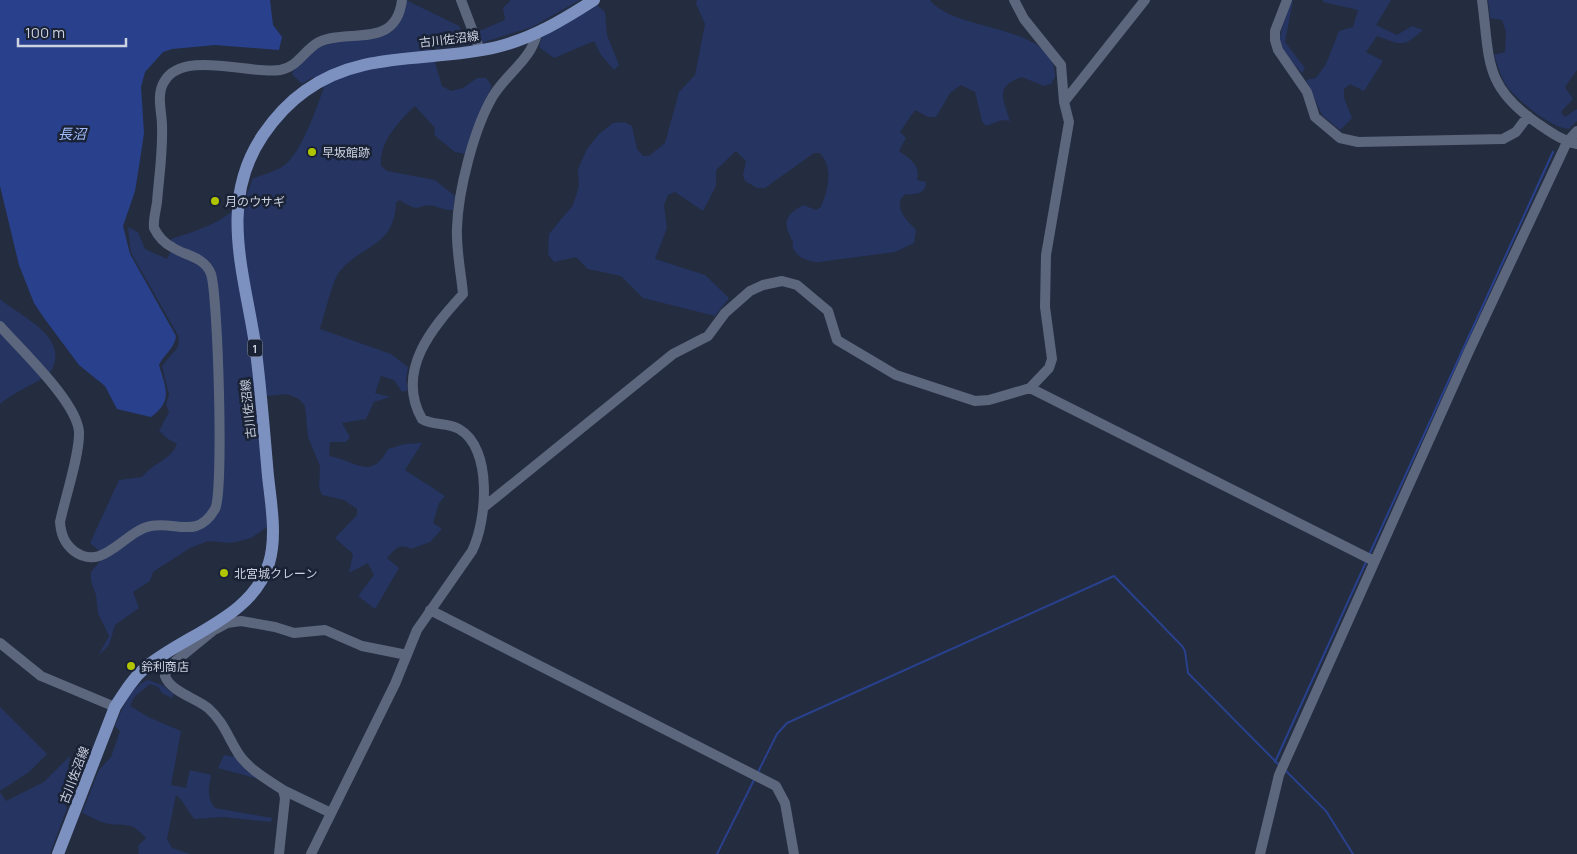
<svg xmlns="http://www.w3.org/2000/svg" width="1577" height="854" font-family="Manrope,'Noto Sans JP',sans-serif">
<rect width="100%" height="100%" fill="#242c40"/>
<path fill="#253460" d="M406 0 459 26 469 45 431 49 442 86 451 91 463 88 477 78H486L492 86 479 113 467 154 455 152 434 135 435 128 415 106C399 121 379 142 381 166L387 171 435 180 455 196 453 210C445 210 441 208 434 206 416 203 422 215 400 200L396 203C394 247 364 243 340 271 333 278 324 317 320 329L391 354 408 367 406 380 408 390 402 392 394 380 381 376 375 393 390 397 374 402 366 419 342 423 350 437 346 442H330L329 456C355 460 371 482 388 449L405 444 422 443 405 470 445 496 439 503 433 523 442 529 430 542 411 549C399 543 395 549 387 558L399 568 375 609 358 596 374 575 368 563 349 573 353 554 335 538 357 515V509L344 500 322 495 319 488 320 466 308 437 305 406 299 399 287 394 256 397 267 527 251 538 231 543 208 541 190 548 153 572 150 581 133 592 139 608 115 625 109 645 98 656 109 636 98 613 96 595 91 581V572L101 560 98 550 90 543 119 480 142 477C155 461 170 461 177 444L168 439 159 431 169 412 166 404 169 395 162 366 178 347 179 337 131 253 128 227 138 232 145 249 167 259 170 253 171 239C203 229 245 216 252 179 262 175 273 172 282 167 301 155 317 107 324 87L313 77 302 84 292 74C310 39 351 39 385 33Z
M511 0H580L532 27 481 43 477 32 505 20 503 8Z
M697 0H930C955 33 1056 23 1055 77L1051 84 1044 86 1022 77C993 87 1004 100 1010 121L1002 120 986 126 982 121 975 92 961 85 950 93 936 117H928L915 110 900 132 906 138 899 151C910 159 921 165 917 180L926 182C926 194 915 195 905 194 892 207 906 219 916 230L914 243 895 252 819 262C809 262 797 258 793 248 792 244 794 244 792 240 783 223 784 216 803 205L816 210 821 207C828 189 834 169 820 153H814L765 188H757L745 181 743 175 746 161 736 151 716 170V186L703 211 675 192 668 195 664 205 667 228 655 259 705 275 729 298 715 316 643 298 621 276 588 269 576 257 554 262 548 254 549 234 573 205 579 186 578 169 587 149 599 134 613 123 624 122 632 126 637 149 643 156H649L665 143 679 92 695 75 705 24 696 4Z
M1290 0H1293L1285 42 1305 68 1302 73 1287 57 1279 40Z
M1323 0H1391L1376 25 1397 35 1412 26 1423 30C1403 48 1402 45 1377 36L1366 52 1383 61 1364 91 1350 84 1344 89V98L1352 118 1340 130 1322 115 1306 80 1316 78 1326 64 1339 31 1353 27 1358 10 1323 2Z
M1488 0H1577V70L1565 87 1573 99 1561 112 1565 117 1577 109V121L1569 129C1552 129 1519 101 1508 88 1501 78 1498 66 1494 55L1505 52 1506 32 1502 20 1490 18Z
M597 5 605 12 607 35 619 65 614 70 601 55 594 41 554 58 539 47 542 37Z
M0 299C18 315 67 335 53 367 51 371 50 374 46 376 31 386 14 392 0 404Z
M148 680 162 685 174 694 172 698 162 693 158 687 150 684 134 697 130 706 148 717 181 731 171 785 186 788 190 770 211 775C209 788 206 796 215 808L272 818 271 822 222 817 195 819C187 812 184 800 176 795L167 839 172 848 190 854H139L138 846 146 838C129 819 125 828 105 823 97 821 90 816 82 813L99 770 111 757 120 731 115 726C122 710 130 686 148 680Z
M0 707 47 754 29 772 0 791Z
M224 755 235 757 262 780 218 768Z
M70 756 67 776 61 795 67 808 50 854H0V792L6 801 44 782Z"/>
<path fill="#29418c" d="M0 0H270L273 25 282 37 279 50 215 45 172 49 163 52 145 72 141 87 144 133 140 160 135 191 123 226 130 254 176 336C175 348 164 354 159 365 166 389 173 401 151 417L117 409 105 386 79 365 44 318 34 303 19 265 0 186Z"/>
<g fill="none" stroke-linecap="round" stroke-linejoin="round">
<path stroke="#29418c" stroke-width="2" d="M1369 555 1553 152
M1275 762 1366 562
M1286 771 1326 811 1353 854
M757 774 777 734 787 723 1114 576 1182 646 1185 651 1188 673 1280 766
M717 854 754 780"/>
<path stroke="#5c667d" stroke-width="10" d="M461 0 480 50
M1287 0 1275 31V40L1278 50 1307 92 1315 117 1340 138 1358 142 1503 139 1516 132 1528 116
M1482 0C1490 59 1483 86 1537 123 1549 131 1562 141 1577 144
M1064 102 1145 0
M0 326C21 350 77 402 79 432 80 454 65 498 60 522 61 534 64 543 74 551 103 573 124 531 151 526 176 521 197 540 215 509 224 493 218 295 211 274 204 256 185 256 172 247 164 243 158 236 154 228 153 219 156 211 157 202 159 177 163 152 162 126 162 112 156 95 164 82 182 49 251 75 280 70 298 67 304 50 319 42 349 28 396 50 402 0
M1030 388 1374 561
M484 507 673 354 708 336 725 313 750 291 763 285 782 281 797 285 828 311 837 340 896 375 975 401 989 400 1030 388 1049 368 1052 359 1045 307 1046 255 1069 122 1064 102 1061 65 1024 19 1014 0
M430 610 776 786 785 803 794 854
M214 627 215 629 167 668 165 676C171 692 196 698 208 708 223 721 228 737 238 753 248 769 268 780 283 790L285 798 279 854
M216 629 227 623 241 621 275 627 294 633 325 630 362 646 407 655
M0 643 41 676 115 707
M283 790 331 813
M311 854 395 684 417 630 472 551C487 521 493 448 459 429 447 422 433 426 422 419 395 371 432 328 463 294 461 272 456 250 457 228 458 191 474 128 493 96 507 73 530 61 537 34
M1260 854 1279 775 1469 351 1567 142 1577 131"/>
<path stroke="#7d91c1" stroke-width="12" d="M58 854 115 707C124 693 133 678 146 667 186 634 253 617 269 563 277 536 271 504 268 476 264 432 261 388 255 344 244 272 218 201 263 135 274 119 288 103 305 91 362 49 432 63 497 47 533 38 563 20 594 0"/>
</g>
<g fill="#b0c500" stroke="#1a2235" stroke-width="2">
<circle cx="312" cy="152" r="5"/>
<circle cx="215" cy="201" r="5"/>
<circle cx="224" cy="573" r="5"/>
<circle cx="131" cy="666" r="5"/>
</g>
<g text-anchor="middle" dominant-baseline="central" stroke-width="5" stroke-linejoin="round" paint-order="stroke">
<rect fill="#1a2235" stroke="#979dac" stroke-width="1" x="247.5" y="339.5" width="15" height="17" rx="4"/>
<g font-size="11" font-weight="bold" fill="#ccd2df">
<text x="255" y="348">1</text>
</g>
<g font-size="12" fill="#ccd2df" stroke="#1a2235">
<text transform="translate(449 39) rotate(-7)">古川佐沼線</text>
<text transform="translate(248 409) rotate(-96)">古川佐沼線</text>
<text transform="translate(74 775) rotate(-69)">古川佐沼線</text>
</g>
<g font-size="12" fill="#ccd2df" stroke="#1a2235" text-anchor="start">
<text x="322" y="152">早坂館跡</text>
<text x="225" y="201">月のウサギ</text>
<text x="234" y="573">北宮城クレーン</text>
<text x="141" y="666">鈴利商店</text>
</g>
<g font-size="14" font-style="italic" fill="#a3bdfc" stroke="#1a2235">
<text x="72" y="133">長沼</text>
</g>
</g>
<path d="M18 38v8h108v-8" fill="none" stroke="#ccd2df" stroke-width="2.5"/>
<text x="25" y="38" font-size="15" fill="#ccd2df" stroke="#1a2235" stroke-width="4" paint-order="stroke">100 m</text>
</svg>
